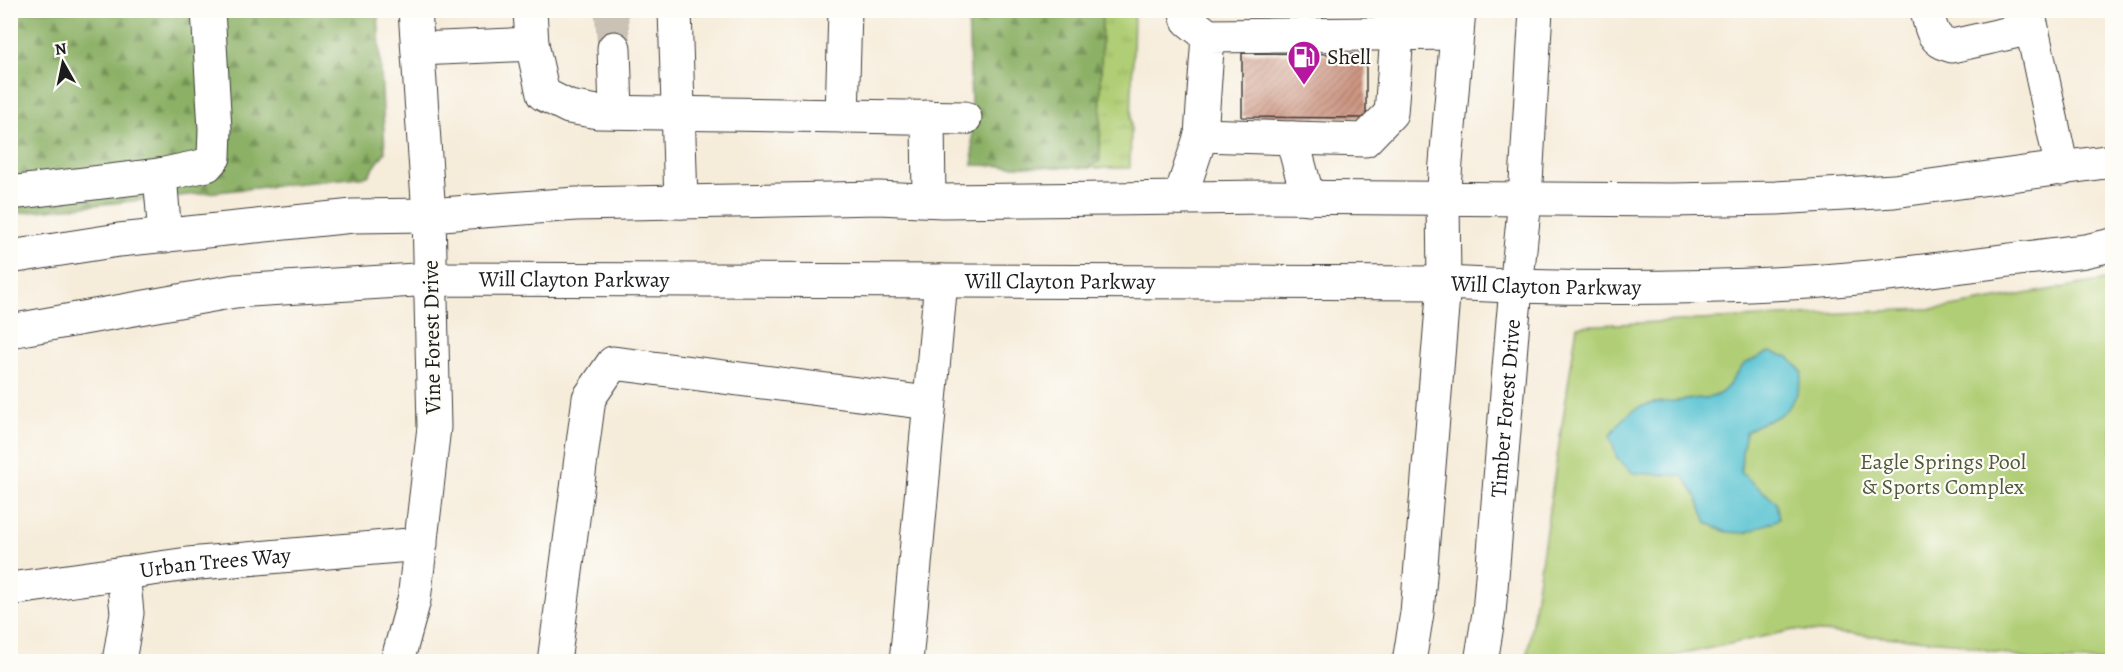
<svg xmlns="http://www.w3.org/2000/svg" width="2123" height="672" font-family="Alegreya,serif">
<defs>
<pattern id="grass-tufts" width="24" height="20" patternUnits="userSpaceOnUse" patternTransform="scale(1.5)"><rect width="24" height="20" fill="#b0ce75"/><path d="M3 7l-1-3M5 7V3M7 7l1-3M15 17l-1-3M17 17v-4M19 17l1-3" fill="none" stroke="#97b065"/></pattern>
<pattern id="forest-firs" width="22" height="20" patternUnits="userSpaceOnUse" patternTransform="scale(1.5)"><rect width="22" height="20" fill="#8cb166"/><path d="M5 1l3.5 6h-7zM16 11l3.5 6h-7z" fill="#728f53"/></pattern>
<pattern id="building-hatch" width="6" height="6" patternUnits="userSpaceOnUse" patternTransform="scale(1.5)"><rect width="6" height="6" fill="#ce9683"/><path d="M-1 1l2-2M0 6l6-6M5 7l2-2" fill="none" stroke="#a67a6a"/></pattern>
</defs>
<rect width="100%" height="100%" fill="#fdfcf7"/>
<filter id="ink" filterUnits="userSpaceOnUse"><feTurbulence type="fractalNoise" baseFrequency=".0167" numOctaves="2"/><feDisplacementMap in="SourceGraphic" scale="12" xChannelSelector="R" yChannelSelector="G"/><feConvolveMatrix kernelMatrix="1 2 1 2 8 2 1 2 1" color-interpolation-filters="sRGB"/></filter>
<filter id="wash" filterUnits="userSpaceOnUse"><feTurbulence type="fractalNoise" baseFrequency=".008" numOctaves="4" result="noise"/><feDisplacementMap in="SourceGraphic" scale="24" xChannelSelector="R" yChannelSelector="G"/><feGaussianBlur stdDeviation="1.35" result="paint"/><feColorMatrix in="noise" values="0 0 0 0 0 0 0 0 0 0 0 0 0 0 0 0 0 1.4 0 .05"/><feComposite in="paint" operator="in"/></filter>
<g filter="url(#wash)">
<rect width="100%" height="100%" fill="#f6ecda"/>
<path fill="url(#grass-tufts)" stroke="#667548" stroke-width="1.5" d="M1084 11H1134L1130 168H1087Z"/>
<path fill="url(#forest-firs)" stroke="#546641" stroke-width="1.5" d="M10 11H378L385 152 368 176 11 214Z
M968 11H1102L1100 161 1087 168 973 165Z"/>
<path fill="#b0ce75" stroke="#667548" stroke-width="1.5" d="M2112 279V661H2036L1951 642 1794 630 1669 657 1662 661 1526 662 1577 326 1945 308Z"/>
<path fill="#57c2d1" stroke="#3a6f76" stroke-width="1.5" d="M1770 352 1789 357 1802 372C1800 390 1794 408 1776 417 1764 423 1758 423 1746 432L1742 452 1741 473 1776 502 1779 519 1746 533 1726 532 1707 523 1697 497 1683 476 1633 473 1617 458 1610 436C1637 394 1656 406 1699 398 1704 398 1712 398 1717 395 1730 389 1735 372 1745 364 1752 359 1762 356 1770 352Z"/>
<g id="blocks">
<path fill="url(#building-hatch)" d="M1242 53 1366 54V118L1242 117Z"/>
</g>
</g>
<g filter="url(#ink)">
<use href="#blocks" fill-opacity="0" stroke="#3d3b38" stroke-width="1.5"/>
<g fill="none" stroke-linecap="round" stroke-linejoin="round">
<path stroke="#cac2b4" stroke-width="33" stroke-dasharray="33 16" stroke-linecap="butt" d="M611 10 614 48"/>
<g stroke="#3d3b38" stroke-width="35">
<g id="minor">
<path d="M530 10 532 44"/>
<path d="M675 10 681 202"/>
<path d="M1185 10 1188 20 1208 36"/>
<path d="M1927 10C1931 29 1932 41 1952 46L2032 28"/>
<path d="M2028 10 2062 169"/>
<path d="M614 48 616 112"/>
<path d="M418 49 532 44 543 94 569 107 598 112 965 118"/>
<path d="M842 116 845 10"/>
<path d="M928 117 929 200"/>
<path d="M1201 135 1208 36 1457 33"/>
<path d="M1292 138 1365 140 1391 113 1399 10"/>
<path d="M160 175 165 236"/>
<path d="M10 193 160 175 207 165 214 157 215 129 208 10"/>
<path d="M1180 198 1201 135 1292 138 1308 198"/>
<path id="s1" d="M10 589 188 564 421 544"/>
<path d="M119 662 127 613 123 573"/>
<path d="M397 662 414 600 434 427 429 215 415 10"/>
<path d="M554 662 589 398 613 363 929 403"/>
<path d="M906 662 941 281"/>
</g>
</g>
<g stroke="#3d3b38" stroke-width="35">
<g id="major">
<path d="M10 257 119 240 353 216 429 215 576 204 879 198 942 201 1265 197 1672 200 1776 198 1894 191 2112 161"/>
<path id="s2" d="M10 331 235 291 432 279 1444 283C1559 289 1675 289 1790 283 1888 278 1987 262 2085 251L2112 245"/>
<path d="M1409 662 1417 613 1444 283 1443 198 1459 10"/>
<path id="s3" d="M1481 662 1489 613 1513 320 1525 199 1536 10"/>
</g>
</g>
<use href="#minor" stroke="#fff" stroke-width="33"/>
<use href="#major" stroke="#fff" stroke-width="33"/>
</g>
</g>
<defs>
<g id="fuel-pin" transform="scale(1.725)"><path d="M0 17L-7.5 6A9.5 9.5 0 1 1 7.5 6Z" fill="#b5179e" stroke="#fdfcf7"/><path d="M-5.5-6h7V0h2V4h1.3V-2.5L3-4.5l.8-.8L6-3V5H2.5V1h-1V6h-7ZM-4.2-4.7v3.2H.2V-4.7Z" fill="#fff"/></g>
</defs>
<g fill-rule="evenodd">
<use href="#fuel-pin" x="1304" y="57"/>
</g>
<g text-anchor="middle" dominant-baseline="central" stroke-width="4.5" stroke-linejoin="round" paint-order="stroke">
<g font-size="22" fill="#1c1c1c" stroke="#fdfcf7" text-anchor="start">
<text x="1327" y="57">Shell</text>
</g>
<g font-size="22" fill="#1c1c1c" stroke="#fdfcf7">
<text stroke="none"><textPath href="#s2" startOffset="568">Will Clayton Parkway</textPath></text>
<text stroke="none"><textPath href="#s2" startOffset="1054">Will Clayton Parkway</textPath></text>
<text stroke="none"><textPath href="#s2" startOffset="1540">Will Clayton Parkway</textPath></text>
<text transform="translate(432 337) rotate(-91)">Vine Forest Drive</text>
<text stroke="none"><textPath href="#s3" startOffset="255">Timber Forest Drive</textPath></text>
<text stroke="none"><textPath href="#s1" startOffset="207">Urban Trees Way</textPath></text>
</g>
<g font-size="22" fill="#505a3b" stroke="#fdfcf7">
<text x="1943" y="462">Eagle Springs Pool<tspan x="1943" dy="25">&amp; Sports Complex</tspan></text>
</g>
</g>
<rect width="2123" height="672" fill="none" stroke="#fdfcf7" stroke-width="36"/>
<g transform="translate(63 63) rotate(351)" stroke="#fdfcf7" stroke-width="4.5" paint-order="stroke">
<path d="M0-4.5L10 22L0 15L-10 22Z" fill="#1c1c1c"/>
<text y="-9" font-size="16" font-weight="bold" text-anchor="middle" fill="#1c1c1c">N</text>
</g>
</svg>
